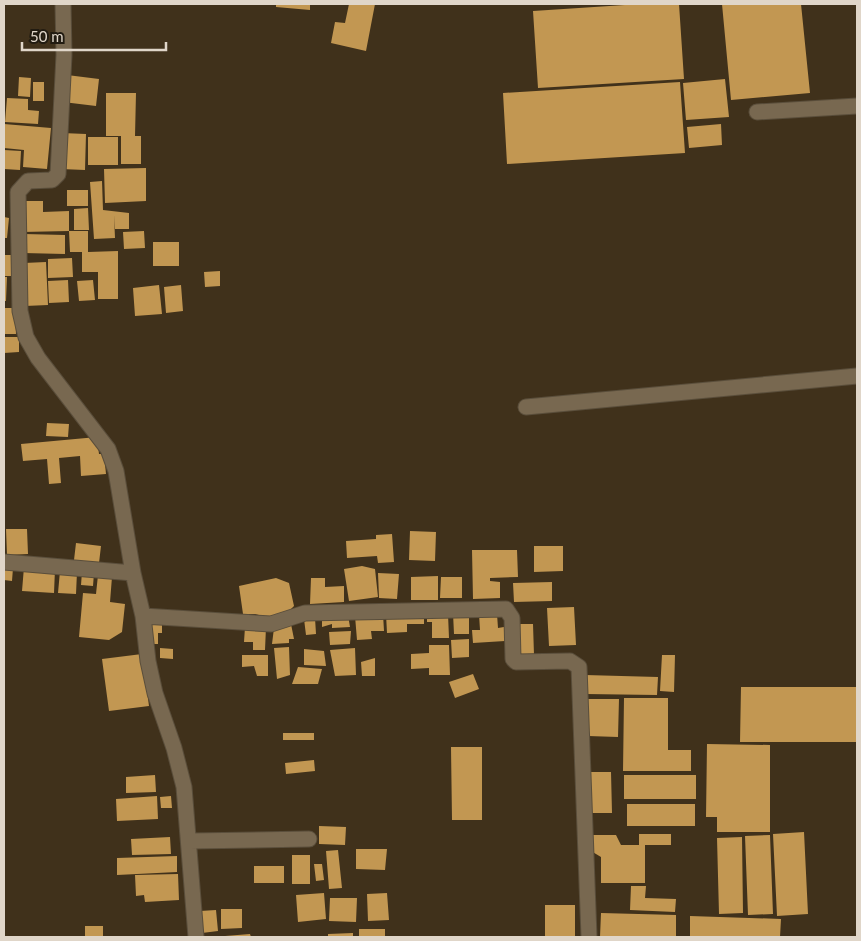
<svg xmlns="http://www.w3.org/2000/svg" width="861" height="941" font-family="Lato,sans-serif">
<rect width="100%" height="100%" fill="#40311b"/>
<path fill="#c29752" d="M276 4H310V10L276 7Z
M349 4H375L366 51 331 43 335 22 345 23Z
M640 4H679L684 79 538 88 533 11Z
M722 4H801L810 93 731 100Z
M67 75 99 79 96 106 63 102Z
M19 77 31 78 30 97 18 96Z
M725 79 729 117 686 120 683 83Z
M33 82H44V101H33Z
M680 82 685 153 507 164 503 93Z
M106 93H136L135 136H141V164H121V136H106Z
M7 98 28 99V110L39 111 38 124 5 122Z
M4 124 51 128 47 169 23 167 24 150 4 148Z
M721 124 722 145 689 148 687 127Z
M62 133 86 134 85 170 61 169Z
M88 137H118V165H88Z
M4 150 21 151 20 170 4 169Z
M146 168V201L105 203 104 169Z
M102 181 103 210 129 213V229H115L114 215 115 238 94 239 90 182Z
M67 190H88V206H67Z
M26 201H43V212L69 211V231H88V252L118 251V299H98V272H82V252H70L69 231 22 232V212H26Z
M88 208 89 230H74V209Z
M4 217 9 218 7 238H4Z
M144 231 145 248 124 249 123 232Z
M24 234 65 235V254L23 253Z
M153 242H179V266H153Z
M4 255H12L11 276H4Z
M72 258 73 277 48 278V259Z
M46 262 48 305 25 306 24 263Z
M220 271V286L205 287 204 272Z
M4 277H7L6 301H4Z
M68 280 69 302 49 303 48 281Z
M93 280 95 300 79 301 77 281Z
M159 285 162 314 135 316 133 288Z
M181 285 183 311 166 313 164 287Z
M4 308H15L16 334H4Z
M4 337H19V352L4 353Z
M47 423 69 424 68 437 46 436Z
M97 437 99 454H104L106 474 81 476 80 456 59 458 61 483 49 484 47 459 23 461 21 444Z
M6 529H27L28 554 7 555Z
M410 531 436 532 435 561 409 560Z
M392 534 394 562 378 563 377 556 347 558 346 541 376 539V535Z
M76 543 101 546 99 563 74 560Z
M534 546H563V571L534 572Z
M472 550H517L518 577 490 578V581L500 582V598L473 599Z
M362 566 375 569 378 597 349 601 344 569Z
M4 567 13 568 12 581 4 580Z
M24 567 55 569 54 593 22 591Z
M60 571 77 572 76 594 58 593Z
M82 572 94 573 93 586 81 585Z
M378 573 399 574 397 599 379 598Z
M98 575 112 577 110 602 125 604 122 632 109 640 79 637 83 593 96 594Z
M438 576V600H411V577Z
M441 577H462V598H440Z
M276 578 289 583 294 606 286 614 271 618 255 614H243L239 586Z
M311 578H325V587L344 586V602L310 604Z
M552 582V601L514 602 513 583Z
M574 607 576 645 549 646 547 608Z
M424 612V624H407V632L387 633 386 614Z
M469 612V634H454L453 613Z
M383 614 384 631H371L372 639 357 640 355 616Z
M427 614H448L449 638H432V622H427Z
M479 614H497L498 628 504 627 505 641 473 643 472 630H480Z
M348 615 350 627 332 628V624L322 627V617Z
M315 618 316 634 306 635 304 619Z
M148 623H162V633H158V644H148Z
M291 624 294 639H289V643L272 644 274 628Z
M514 624H533L534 655 515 656Z
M245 627H266L265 650H253V642H244Z
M351 631 350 644 330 645 329 632Z
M469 639V657L452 658 451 640Z
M429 645H449L450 675H429V668L411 669V654L429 653Z
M289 647 290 675 277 679 274 648Z
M160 648 173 649V659L160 658Z
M355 648 356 675 335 676 330 650Z
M304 649 324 651 326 666 304 665Z
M142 654 149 706 109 711 102 659Z
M242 655H268V676H257L254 666 242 667Z
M662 655H675L674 692 660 691Z
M375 658V676H362L361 662Z
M298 667 322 669 318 684H292Z
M473 674 479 689 455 698 449 682Z
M585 675 658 677 657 695 585 694Z
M741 687H857V742H740Z
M624 698H668V750H691V771H623Z
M588 699H619L618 737 588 736Z
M283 733H314V740H283Z
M707 744 770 745V832H717V817H706Z
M451 747H482V820H452Z
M314 760 315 771 286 774 285 763Z
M590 772H611L612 813H591Z
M155 775 156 792 126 793V777Z
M624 775H696V799H624Z
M157 796 158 819 117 821 116 799Z
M171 796 172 808H161L160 797Z
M627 804H695V826H627Z
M319 826 346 827 345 845 319 844Z
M804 832 808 914 777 916 773 834Z
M639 834H671V845H645V883H601V857L591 851V835H616L621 845H639Z
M770 835 773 914 748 915 745 836Z
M170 837 171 854 132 855 131 839Z
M742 837 743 913 719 914 717 838Z
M356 849H387L385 870 356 869Z
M338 850 342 888 329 889 326 851Z
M292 855H310V884H292Z
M177 856V872L117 875V858Z
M314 864H322L324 880 316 881Z
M254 866H284V883H254Z
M178 874 179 900 145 902 144 895 136 896 135 875Z
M631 886H646L645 898 676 899 675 912 630 910Z
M324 893 326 919 298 922 296 895Z
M387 893 389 920 368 921 367 894Z
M330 898H357L356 922 329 921Z
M545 905H575V937H545Z
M221 909H242V928L221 929Z
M216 910 218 931 202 933 200 911Z
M601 913 676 915V937H600Z
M690 916 781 919 780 937H690Z
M85 926H103V937H85Z
M359 929H385V937H359Z
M353 933V937H328V934Z
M250 934 251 937H225V936Z"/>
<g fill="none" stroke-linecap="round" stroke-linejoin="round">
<g stroke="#5a4e3b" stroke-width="17">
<path id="minor" d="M63 4 64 55 58 174 52 180 28 181 18 192 20 311 26 337 38 358 108 449 116 471 133 573 143 616 148 661 155 693 174 748 184 787 196 937
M757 112 857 106
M526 407 857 376
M4 562 133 573
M143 616 271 624 305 613 506 609 512 618 513 659 516 662 570 661 579 667 589 937
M190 841 309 839"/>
</g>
<use href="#minor" stroke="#786850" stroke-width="15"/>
</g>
<rect width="861" height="941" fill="none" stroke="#e0d6c9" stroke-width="10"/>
<path d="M22 42v8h144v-8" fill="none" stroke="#e0d6c9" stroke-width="2.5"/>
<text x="30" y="42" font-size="15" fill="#e0d6c9" stroke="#211b11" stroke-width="4" paint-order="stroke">50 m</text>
</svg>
